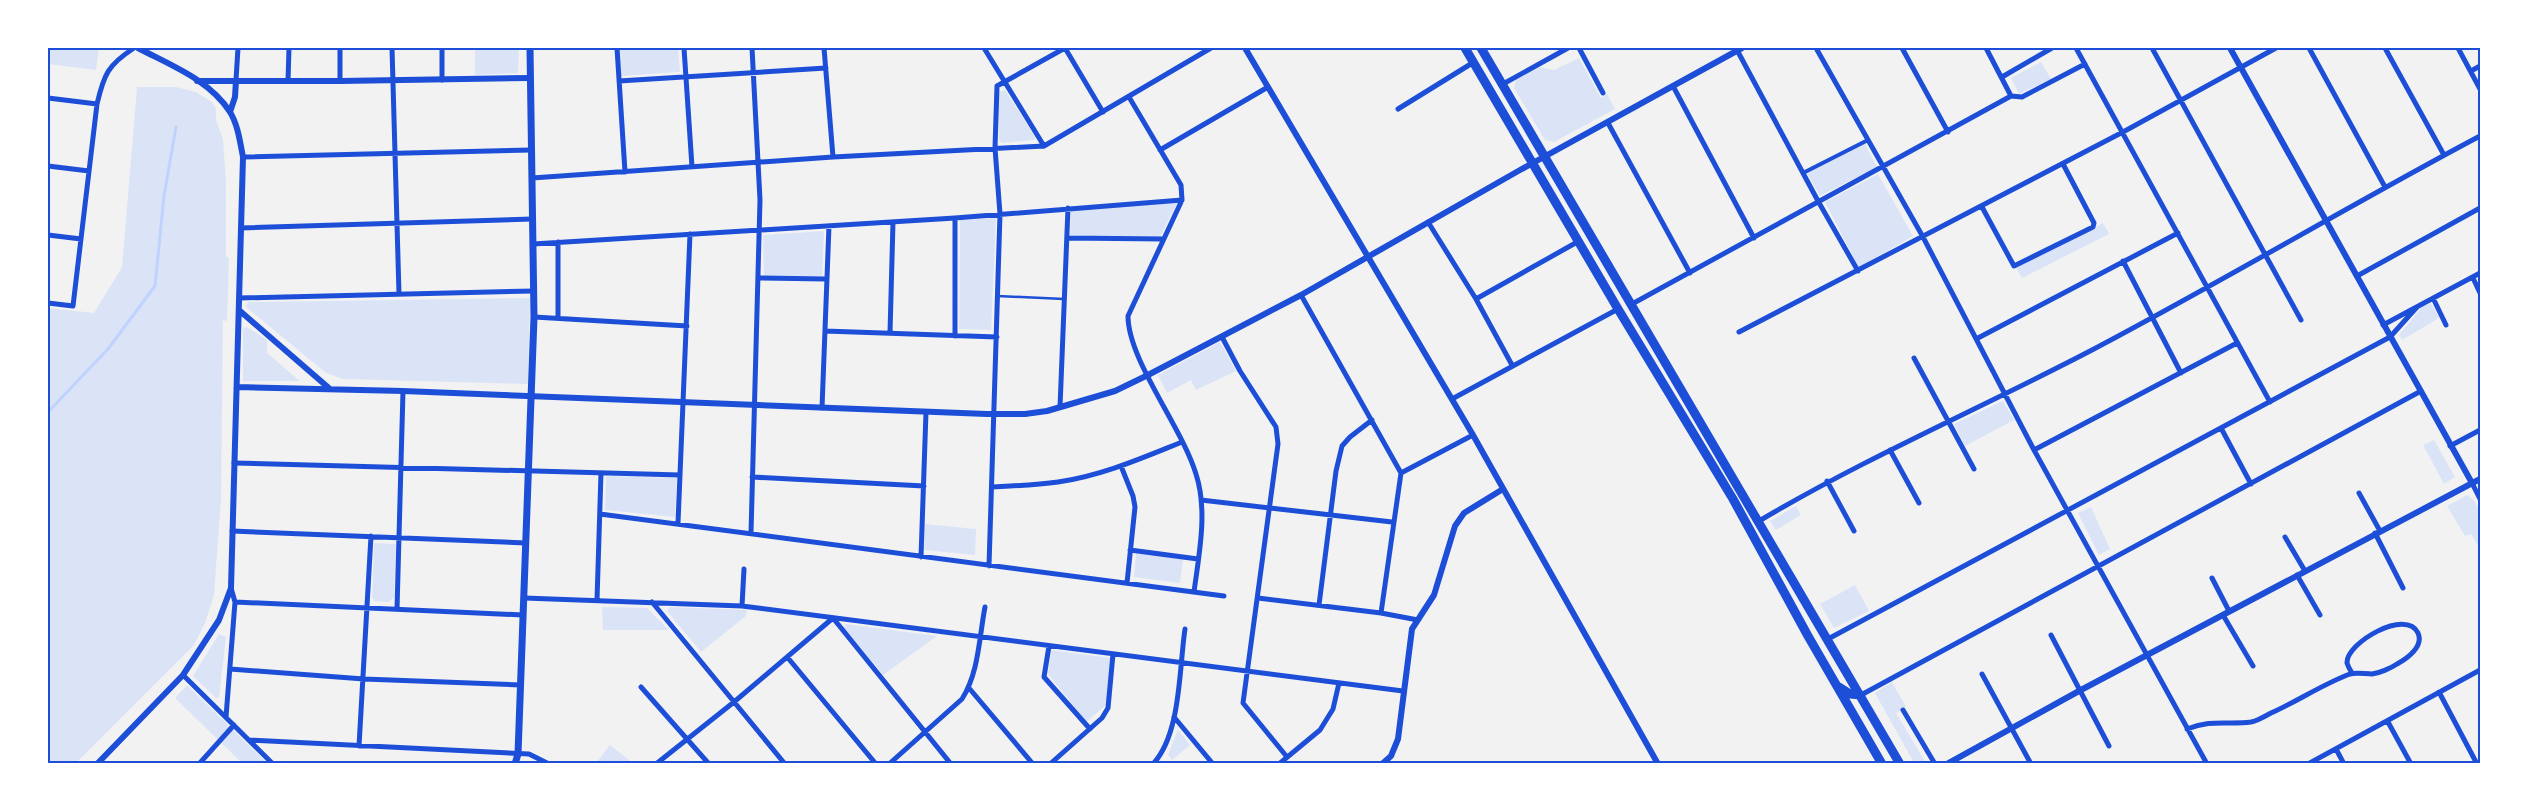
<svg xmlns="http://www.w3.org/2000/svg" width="2528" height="811" font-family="'Golos Text',sans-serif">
<rect width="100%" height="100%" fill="#f2f2f2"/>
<path fill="#dbe4f7" d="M48 48H99L96 70 48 64Z
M475 48H519L518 73 475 75Z
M619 48H678L680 72 621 76Z
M1579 58 1601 98 1607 94 1615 109 1554 142 1545 140 1514 88 1516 79 1540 67 1554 70Z
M2041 62 2051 79 2019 94 2011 78Z
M137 87H176L196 92 212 102 216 109V120L223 139 226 182V257L229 258 227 321 223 320 221 499 214 595 205 623 194 645 76 763H48V308L94 313 122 267Z
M1005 90 1035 137 1034 140 1003 143 999 141V92Z
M1863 140 1877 167 1820 196 1805 170Z
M1878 174 1913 236 1859 268 1825 202Z
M1177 203 1160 237H1070L1071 210Z
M996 218 991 330 959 329 960 220Z
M2103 223 2109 234 2022 278 2016 268Z
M824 231 822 276H764L763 235Z
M530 298 528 384 343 379 326 373 246 307 248 302Z
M2431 303 2439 318 2402 340 2399 335 2421 308Z
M247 327 267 340V353L300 381H243V328Z
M1220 342 1236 371 1196 390 1191 380 1167 393 1158 375Z
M2003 401 2014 420 1965 446 1954 424Z
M2434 440 2455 477 2444 484 2423 445Z
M606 476 677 478 675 517 605 510Z
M2467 495C2485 505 2481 532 2480 549L2471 534 2465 536 2447 506Z
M1796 506 1801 515 1776 530 1770 521Z
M2091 507 2110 549 2099 555 2078 513Z
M925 524 976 529 975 555 924 550Z
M374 543 396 544 394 597 389 602 374 601 372 597Z
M1136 553 1183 559 1180 583 1134 577Z
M1855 585 1869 611 1834 628 1820 604Z
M602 607 647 608 669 630H603Z
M670 607 747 610 746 616 701 652 667 611Z
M846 624 937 636 883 675 844 628Z
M219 634 226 637 219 697 216 698 193 676Z
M1051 650 1111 658 1106 705 1086 722 1048 674Z
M1892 682 1906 707 1896 713 1926 763H1914L1875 693Z
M187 685 267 763H242L175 698Z
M1178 730 1190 745 1172 760 1168 755Z
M610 745 633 763H596Z"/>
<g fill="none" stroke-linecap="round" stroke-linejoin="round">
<path stroke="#bfd3fe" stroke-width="3" d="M48 412 108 349 155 286 164 196 176 127"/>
<path stroke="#1d4ed8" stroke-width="2.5" d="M998 296 1064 299"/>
<path stroke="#1d4ed8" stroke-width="4" d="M1803 173 1868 140"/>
<path stroke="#1d4ed8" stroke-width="5" d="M392 48 399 294
M442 48V80
M617 48 625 172
M684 48 692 167
M824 48 833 157
M984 48 1044 146
M1065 48 1103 112
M1579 48 1603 93
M1739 48 1737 50 1818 201 1858 271
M1816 48 1923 237 2034 450 2207 764
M1902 48 1948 132
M1986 48 2011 96
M2076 48 2270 402
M2152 48 2301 320
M2309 48 2385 187
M2385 48 2444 155
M2458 48 2480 89
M2471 71 2480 66
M2002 77 2052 48
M236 80 238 48
M288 81 289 48
M340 81V48
M619 81 826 68
M1503 84 1568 48
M1673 86 1754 238
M1129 97 1181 185 1182 200
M48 98 97 104
M1398 109 1474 62
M1608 123 1690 273
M1160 150 1268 87
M243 157 532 150
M48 166 89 171
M532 178 833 157 1044 146 1211 48
M1182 200 1128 316C1128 360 1182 427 1196 474 1208 511 1199 554 1194 592
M1982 207 2014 266 2093 227 2094 223 2063 164
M955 218V336
M1428 222 1476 299 1512 365
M241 228 532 219
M48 235 81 239
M1067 238 1164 239
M558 242V317
M533 244 955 218 1182 200
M2123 261 2181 373
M2357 276 2480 208
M758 278 826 279
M2473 278 2480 293
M1301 295 1401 473
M239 298 534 291
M2433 298 2446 325
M1476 299 1579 241
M48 303 73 306 97 104C104 74 108 65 134 48
M1632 304 2011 96 2022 97 2085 64
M534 317 687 326
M2383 325 2480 273
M825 331 997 337
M1739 332 2123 132 2276 48
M890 333 893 222
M1222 337 1240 371 1276 427 1278 444 1243 703 1287 757
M1978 338 2178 233
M1914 358 1974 469
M1452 399 1618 309
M1060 407 1068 208
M822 408 829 226
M2221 428 2251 484
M2450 446 2480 430
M1890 450 1919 503
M2034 450 2237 343
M234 463 680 475
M1121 466 1133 496 1135 507 1127 583
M1401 473 1473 435
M752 477 924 486
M1827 481 1854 531
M2472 483 2480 499
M992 487C1014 486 1036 485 1058 482 1101 476 1142 458 1182 442
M2359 493 2380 531
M1201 500 1392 522
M600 514 1224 596
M1759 521C1867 457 1981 408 2092 350 2223 281 2350 205 2480 136
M678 523 690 234
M232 531 526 543
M751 533 760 200 752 48
M2375 533 2403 588
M2285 537 2305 571
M1130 550 1198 559
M921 557 926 412
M989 566 1000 214 995 148 997 86 1065 48
M2297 575 2320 615
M2212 578 2229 611
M524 598 742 606 1403 691
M1258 598 1381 613 1418 620
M597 600 601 473
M235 602 523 615
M652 602 785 764
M1319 605 1336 471 1342 446 1350 437 1372 420
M742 606 744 569
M397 609 403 391
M1381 613 1401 473
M2223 615 2253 666
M2051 635 2109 746
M1828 639 2390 337 2417 307
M1049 646 1044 677 1090 729
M788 658 876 764
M230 669 364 679 521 685
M1982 674 2031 764
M183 675 273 764
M641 687 709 764
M969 688 1033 764
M2439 692 2477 764
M1861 695 2421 391
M1903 710 1935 764
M226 717 235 602 231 588
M1174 717 1213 764
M2388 722 2411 764
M2187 729C2212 719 2226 725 2251 722 2257 721 2265 716 2271 713 2298 701 2323 684 2350 674 2357 672 2365 674 2372 674 2380 673 2391 668 2397 664 2408 658 2424 646 2418 633 2406 608 2346 643 2347 663 2348 666 2350 670 2352 673
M249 740 529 754 549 764
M359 746 371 536
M2336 749 2344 764
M199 764 234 725
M656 764 734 702 833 618 951 764
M889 764 962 699C979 672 979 638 985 607
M1050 764 1102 718 1108 708 1113 654
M1153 764C1181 734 1179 669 1185 629
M1279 764 1320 730 1333 709 1339 683
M2308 764 2480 670"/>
<path stroke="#1d4ed8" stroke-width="6" d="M1245 48 1473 435 1658 764
M2230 48 2472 483
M197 81H340L530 78
M230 112 235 97 236 80
M240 311 330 389
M238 387 403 391 987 414H1025L1047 411 1115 391 1148 375 1301 295 1520 170 1742 48
M97 764 183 675 219 620 231 588 243 157C240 142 238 125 230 112 210 80 170 65 138 48
M1382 764 1391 756 1398 739 1412 629 1434 595 1455 526 1464 513 1503 489
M1947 764 2079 691 2480 479"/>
<path stroke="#1d4ed8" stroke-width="7" d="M515 764 518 754 534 317 530 48"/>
<path stroke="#1d4ed8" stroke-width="9" d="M1465 48 1618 309 1733 499 1808 636 1882 764
M1481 48 1900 764
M1839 687 1850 694 1861 695"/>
</g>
<rect width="2528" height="811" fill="none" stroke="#ffffff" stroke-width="98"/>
<rect x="49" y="49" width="2430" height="713" fill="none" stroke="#1d4ed8" stroke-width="2"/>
</svg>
